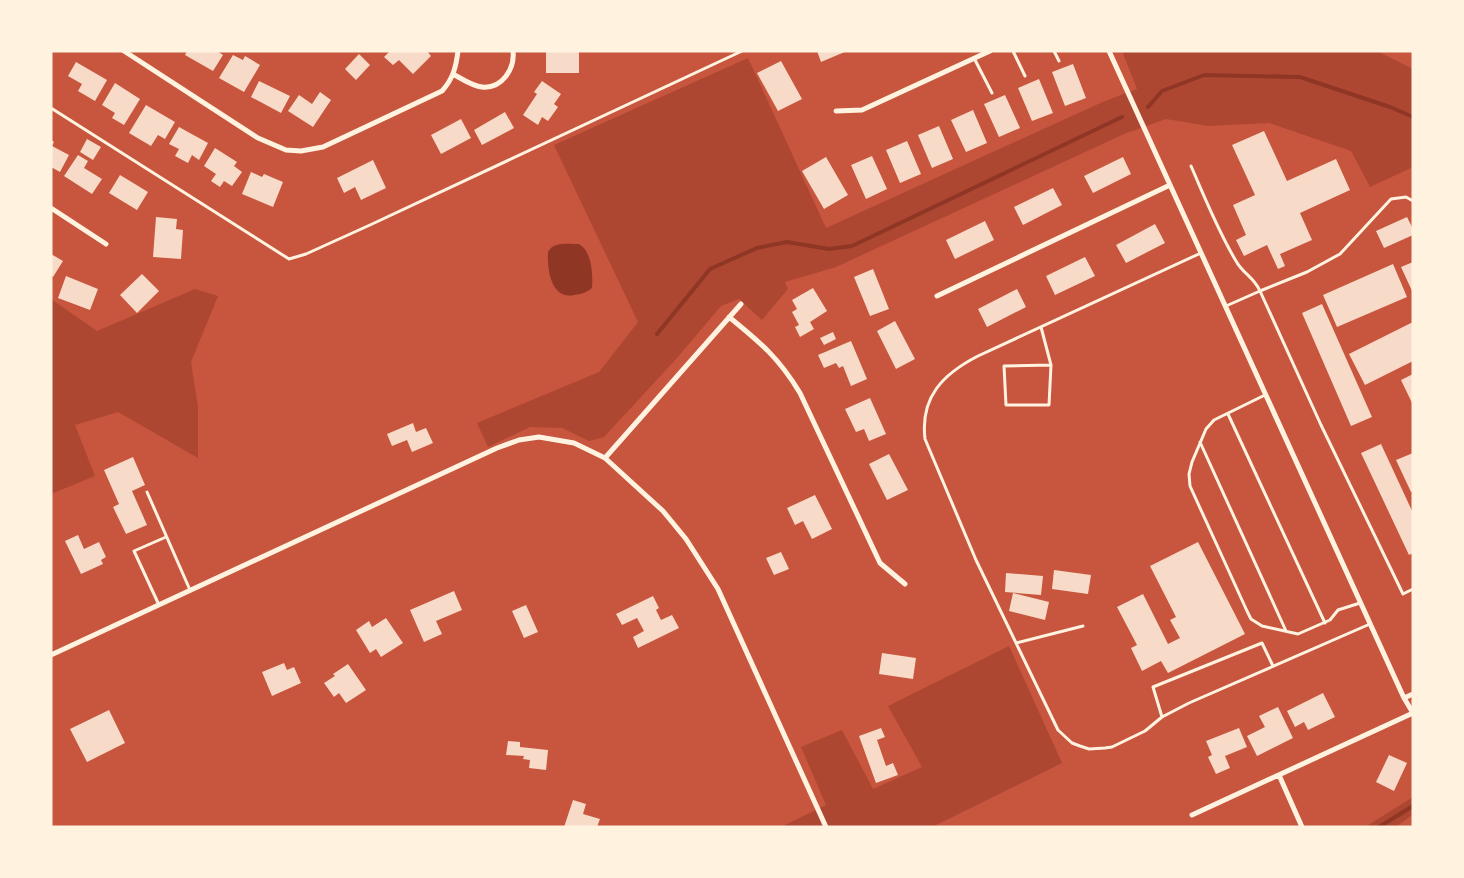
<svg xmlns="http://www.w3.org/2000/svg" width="1464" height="878" font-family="Arial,sans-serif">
<rect width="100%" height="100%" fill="#c8553d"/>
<path fill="#ae4732" d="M1122 51H1377L1413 69V168H1411L1370 187 1351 151 1269 123 1208 126 1166 119 1124 134 836 267 785 282 788 289 762 320 739 299 721 306 677 358 604 437 589 441 562 428 530 427 488 447 477 423 599 372 638 322 554 145 748 58 826 228 1105 101 1137 89Z
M195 289 218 296 191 362 198 407V458L118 412 75 425 95 476 51 494V299L97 331Z
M1009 646 1062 763 932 827H781L826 805 801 747 842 730 873 789 922 767 888 706Z
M1413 797V814L1396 827H1365Z"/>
<path fill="#8f3625" d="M579 244C592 251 593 275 592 288 586 293 581 294 574 295 551 300 547 269 548 252 553 241 569 244 579 244Z"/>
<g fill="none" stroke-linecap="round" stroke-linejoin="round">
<path stroke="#8f3625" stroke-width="4" d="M1148 107 1162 91 1204 75 1300 77 1390 107 1413 117
M657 334 710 269 757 248 787 242 829 249 852 246 1122 117
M1379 827 1413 806"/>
</g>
<path fill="#f7dbc8" d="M187 51H217L223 55 213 71 185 55Z
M390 51H427L431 56 413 74 399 60 393 65 384 57Z
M546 51 579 52V73H546Z
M817 51H847L821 62Z
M359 54 370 65 356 80 345 69Z
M233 55 243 60 245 56 260 65 244 92 219 78Z
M781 61 802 99 778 111 757 73Z
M76 62 107 80 95 101 78 91 82 84 68 76Z
M1073 64 1086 98 1065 106 1052 72Z
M1039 79 1053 113 1032 121 1018 88Z
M259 81 290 96 281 113 251 97Z
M542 81 561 94 554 104 558 107 548 121 542 117 538 125 523 115 537 94 534 92Z
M115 83 140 99 124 125 112 118 115 113 102 105Z
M320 92 331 100 313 127 288 111 299 95 312 104Z
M1005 95 1020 128 999 137 984 104Z
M146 105 175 122 165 139 158 135 151 146 129 133Z
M973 110 987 143 966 152 951 120Z
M505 112 514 128 482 145 474 130Z
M461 119 471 138 441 154 431 135Z
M939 126 953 159 932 168 918 135Z
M179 127 208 143 199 160 192 155 188 163 175 156 179 149 169 144Z
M1264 131 1287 181 1336 159 1350 190 1300 213 1312 240 1280 254 1285 266 1278 269 1267 245 1244 256 1236 240 1246 235 1233 205 1255 195 1232 145Z
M87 139 101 147 93 160 80 152Z
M51 140 54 142 52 146 69 155 60 172 51 167Z
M907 141 921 174 900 183 886 150Z
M215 148 237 162 234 166 242 172 232 186 224 181 220 187 211 181 216 174 204 166Z
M78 155 88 161 84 168 102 179 92 194 64 176Z
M872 156 887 189 866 199 851 165Z
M826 157 848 195 824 209 802 171Z
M1123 157 1131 174 1093 193 1084 176Z
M373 160 386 188 361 200 355 187 344 193 337 178Z
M251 172 262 177 264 174 283 182 273 207 242 194Z
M120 175 148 192 137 210 109 193Z
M1053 188 1062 205 1023 225 1014 207Z
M156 217 177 219 176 229 183 230 181 259 153 257Z
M1407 217 1413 229V235L1384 248 1376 231Z
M985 221 994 240 955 259 946 240Z
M1155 224 1165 243 1126 263 1116 245Z
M51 254 63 261 53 277 51 275Z
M1085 257 1095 276 1055 295 1046 276Z
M1413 262V293L1401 267Z
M1393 264 1407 297 1337 327 1323 295Z
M873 269 889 309 870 316 854 277Z
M142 274 159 291 137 313 120 295Z
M66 276 98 289 90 310 58 298Z
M813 288 827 311 810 322 814 329 800 337 795 327 799 325 792 312 797 309 792 300Z
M1017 289 1026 307 987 327 978 309Z
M1322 304 1372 417 1351 426 1302 313Z
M895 321 915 359 896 369 877 331Z
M1413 322V361L1365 385 1349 354Z
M833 332 836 339 824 345 820 338Z
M851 341 867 379 851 386 843 366 839 368 836 363 824 368 818 355Z
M1413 374V405L1401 380Z
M870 398 886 434 869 441 864 429 856 432 845 409Z
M413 423 416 432 426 428 433 443 412 452 407 440 392 446 387 434Z
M1381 444 1413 513V553L1409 555 1361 453Z
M1413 453V491L1411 492 1396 460Z
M889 454 908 490 887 500 869 464Z
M133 457 145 485 132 491 147 525 126 534 113 507 119 504 104 470Z
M815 495 832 529 812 539 803 521 795 525 787 508Z
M78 535 84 549 99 542 106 557 101 560 103 564 81 574 65 541Z
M1198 542 1245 634 1168 673 1161 661 1142 671 1131 648 1137 645 1117 607 1143 594 1168 644 1180 638 1170 620 1176 617 1150 566Z
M781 552 789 569 774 575 766 558Z
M1054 570 1091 575 1088 594 1052 589Z
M1006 573 1043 576 1041 595 1005 592Z
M454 591 462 610 436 621 442 634 424 642 410 610Z
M1013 593 1049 602 1045 620 1009 611Z
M653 596 659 608 656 610 661 620 672 615 679 628 638 648 633 637 644 631 637 618 622 625 616 614Z
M526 605 538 632 524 638 512 611Z
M386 618 403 643 381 657 376 649 370 653 356 630 369 621 372 627Z
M882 653 916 658 913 679 879 674Z
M284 663 287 670 294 667 301 683 272 696 262 672Z
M348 664 366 690 346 703 339 693 334 697 324 683 335 676 333 674Z
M1323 693 1335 717 1308 730 1304 722 1295 727 1287 711Z
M1278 707 1293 738 1257 756 1247 736 1265 727 1259 716Z
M109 710 125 743 87 762 70 729Z
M881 728 885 737 877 740 886 766 893 763 898 775 876 783 859 736Z
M1239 728 1247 747 1225 756 1230 768 1216 774 1208 757 1212 755 1206 741Z
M508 741 520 742V747L548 750 546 770 529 768 530 760 523 759 524 756 506 755Z
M1389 755 1407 763 1394 791 1376 782Z
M573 800 586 804 583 814 600 819 597 827H564Z"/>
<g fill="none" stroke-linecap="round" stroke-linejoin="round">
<path stroke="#fff3e0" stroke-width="3" d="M1013 51 1025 76
M1054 51 1059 61
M974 58 992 93
M51 108 289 259 306 254 370 225 742 51
M1191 166C1205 198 1218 231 1236 261 1243 274 1253 276 1260 291L1307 272 1340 254 1391 199 1406 197 1413 201
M1201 253 978 356C943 374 920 397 925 439L976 560 1058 730 1072 743 1080 746 1089 749 1105 748 1112 747 1145 731 1162 717 1189 703 1370 624
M1226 306 1260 291 1321 425 1403 594 1413 589
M1041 327 1051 365 1049 405H1006L1004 366 1051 365
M1265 395 1214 420 1206 429 1192 462 1189 474 1190 486 1247 611 1251 619 1262 626 1298 634 1330 620 1338 610 1360 603
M1228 414 1325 623
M1200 442 1286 631
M147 492 190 590
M159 605 134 551 166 537
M1016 643 1083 626
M1162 717 1153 687 1262 643 1273 666"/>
<path stroke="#fff3e0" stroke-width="5" d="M124 51 258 138 286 150 301 151 323 147 442 91C453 79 456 67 458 51
M1109 51 1404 698 1413 713
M453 74C462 79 472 86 482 87 502 89 515 69 513 51
M836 111 862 110 990 51
M51 208 106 244
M937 296 1170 185
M729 317C761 343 779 358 800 393L880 563 905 584
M605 458 741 304
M51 655 497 448 519 440 539 437 574 443 605 458 663 511 686 539 718 589 826 827
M1404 698 1413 694
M1279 775 1302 827
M1192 815 1413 713"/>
</g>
<rect width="1464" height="878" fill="none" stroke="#fff3e0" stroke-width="105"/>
</svg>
